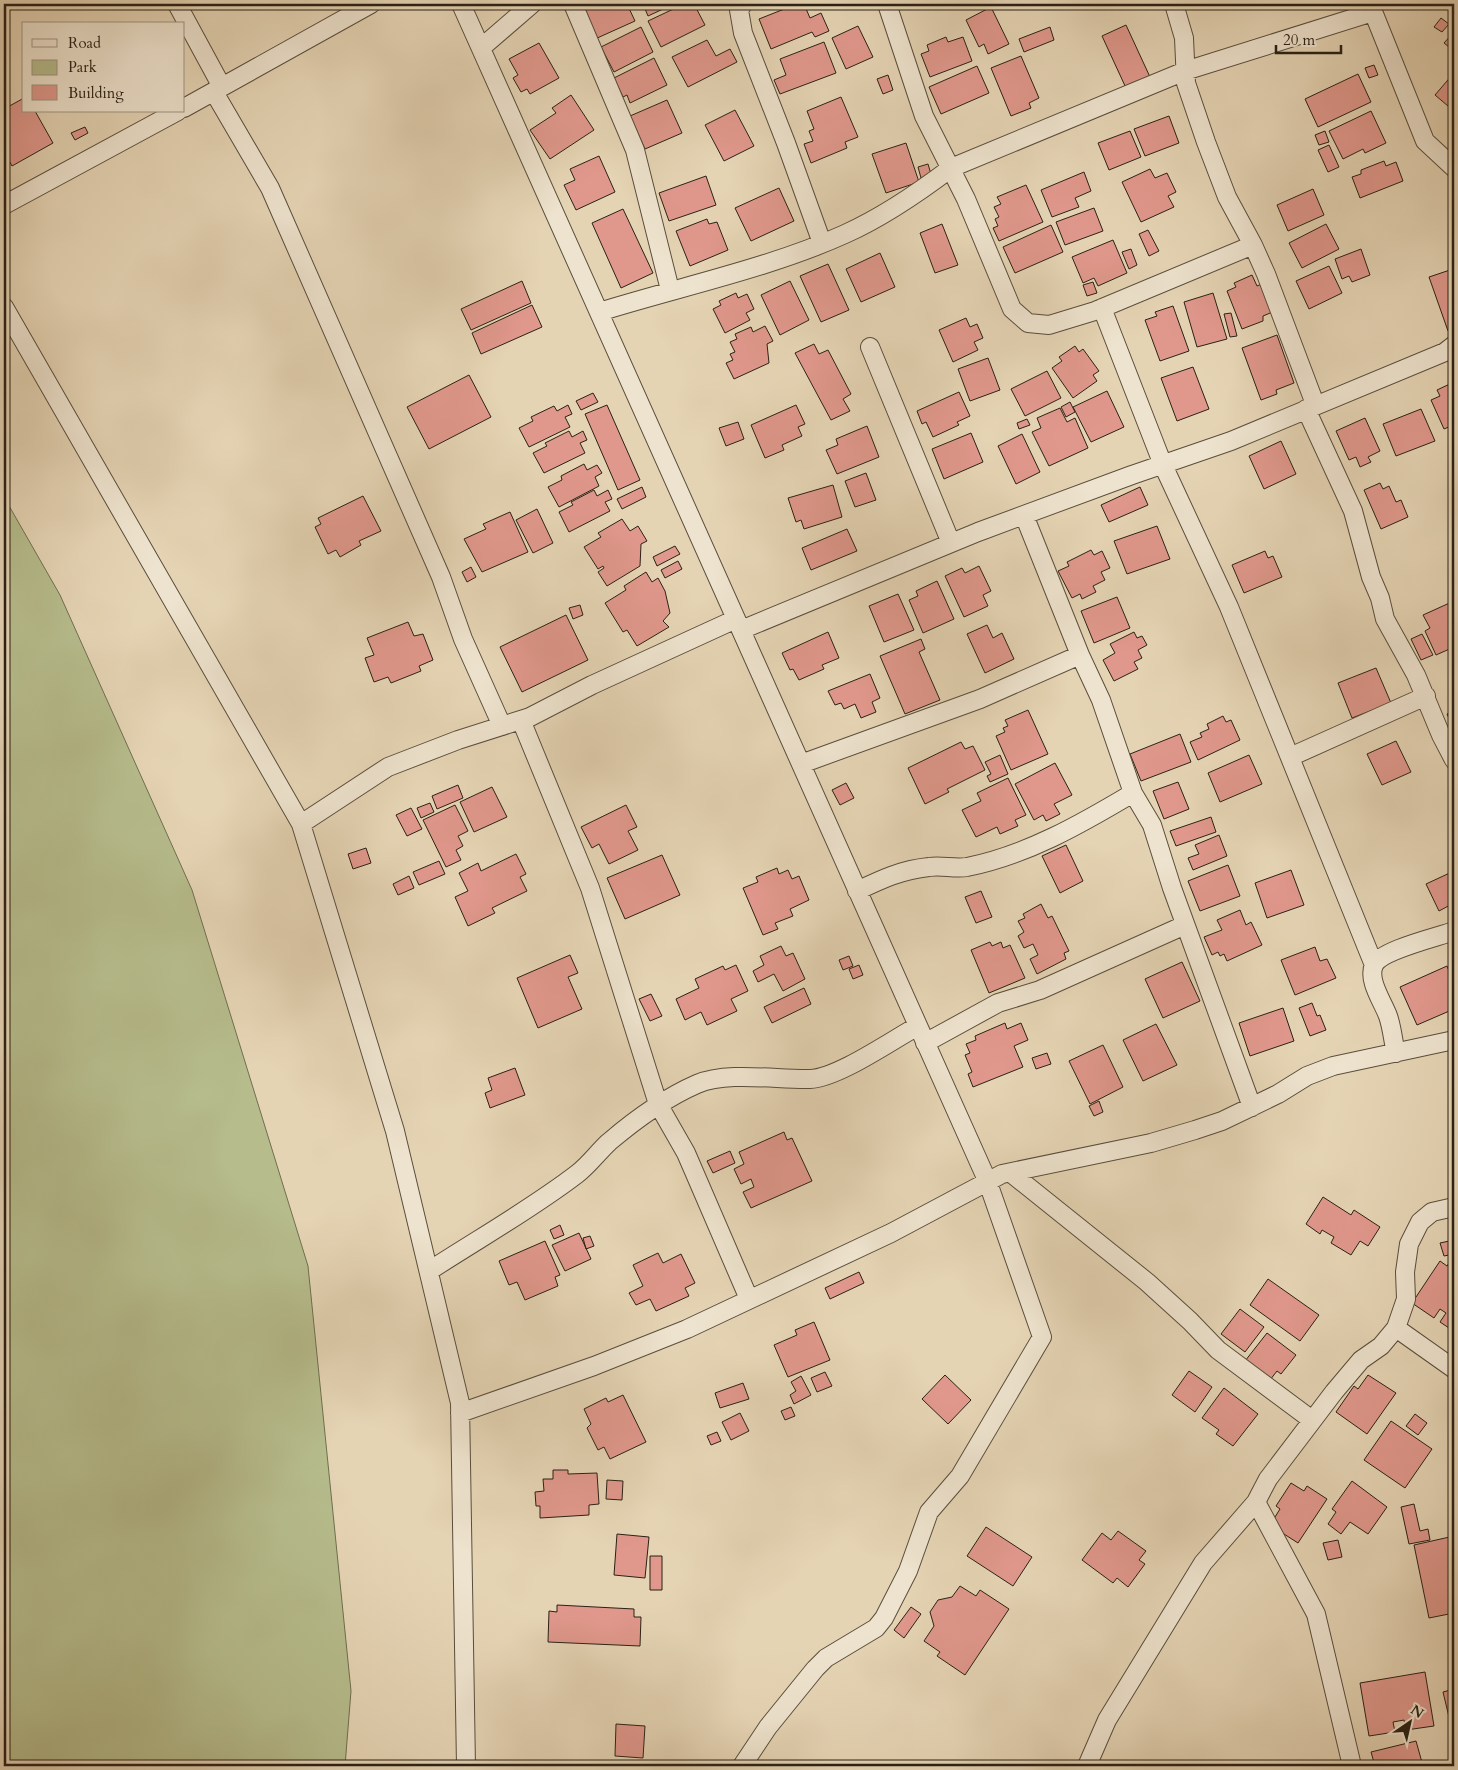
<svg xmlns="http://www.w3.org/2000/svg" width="1458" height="1770" font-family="Cardo,serif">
<rect width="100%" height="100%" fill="#e5d4b4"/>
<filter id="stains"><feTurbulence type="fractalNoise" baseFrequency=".004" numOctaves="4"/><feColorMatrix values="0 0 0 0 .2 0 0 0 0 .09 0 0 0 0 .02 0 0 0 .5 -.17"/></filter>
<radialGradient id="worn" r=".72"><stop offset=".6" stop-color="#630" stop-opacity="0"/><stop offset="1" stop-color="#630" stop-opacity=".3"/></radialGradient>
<path fill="#b6bc8c" stroke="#706e50" d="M4 497 60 595 192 890 308 1266 351 1691 345 1766H4Z"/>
<path fill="#e0988c" stroke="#2b2115" d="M586 4H627L635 21 595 39 581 6Z
M638 4H674L648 16 643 4 639 6Z
M684 4H694L705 25 661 47 648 21Z
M797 4H804L810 18 821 13 829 31 815 37 812 32 771 49 759 19Z
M991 7 1009 44 988 54 984 44 979 47 966 20Z
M1441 18 1449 24 1442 32 1434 27Z
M1126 25 1150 77 1126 88 1102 36Z
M858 26 873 57 846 69 832 38Z
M641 27 653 52 614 72 601 47Z
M1050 27 1054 40 1024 52 1019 39Z
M1454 32V51L1444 43Z
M946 37 948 42 963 37 972 61 930 77 921 54 929 51 927 45Z
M707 40 716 56 730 49 737 62 688 87 672 57Z
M824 42 836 73 780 94 774 80 786 75 780 59Z
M539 43 559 78 530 94 527 89 521 92 513 78 518 75 509 59Z
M1021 56 1039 98 1029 103 1031 108 1011 116 991 68Z
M654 58 667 85 630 103 627 95 623 97 614 78Z
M1374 65 1378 75 1369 78 1365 68Z
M977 66 989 93 941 114 929 87Z
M1358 74 1371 102 1318 127 1305 99Z
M1453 74 1454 98 1448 106 1435 95Z
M888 75 893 90 883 94 877 79Z
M571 95 594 130 550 159 530 130 556 113 552 108Z
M841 97 858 137 845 142 847 148 811 163 804 144 813 141 809 131 814 129 807 111Z
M24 98V111H35L53 143 12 166 6 155 4 156V109Z
M667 100 682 133 645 149 630 116Z
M735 110 754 146 724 161 705 125Z
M1371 111 1386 143 1365 153 1363 149 1343 159 1329 131Z
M1169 116 1179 143 1145 156 1134 129Z
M85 127 88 133 75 140 71 133Z
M1130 131 1141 157 1109 170 1098 143Z
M1325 131 1329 142 1319 145 1315 135Z
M906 143 919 182 886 193 872 154Z
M1329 145 1339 167 1328 172 1318 150Z
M599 156 615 192 576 210 564 185 575 180 570 169Z
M1384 161 1386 166 1396 162 1403 181 1360 198 1352 177 1361 174V170Z
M928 164 931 174 921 178 918 167Z
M1150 169 1155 178 1167 173 1176 192 1168 196 1174 207 1141 222 1122 182Z
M1084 172 1091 191 1075 198 1079 207 1052 217 1041 190Z
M706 176 716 205 669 221 659 193Z
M1026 185 1043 222 999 241 993 228 998 226 995 219 999 217 994 207 1001 204 997 197Z
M779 188 794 221 751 241 735 208Z
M1313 189 1324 215 1288 231 1277 205Z
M1094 208 1103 231 1065 245 1056 222Z
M623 209 653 273 621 288 592 223Z
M707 219 709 224 717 222 728 250 690 266 676 231Z
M942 224 958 265 935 273 920 233Z
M1326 224 1339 249 1302 268 1289 243Z
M1051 225 1063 252 1015 273 1003 247Z
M1148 230 1159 251 1149 256 1139 234Z
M1113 240 1127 273 1098 286 1094 278 1083 283 1072 257Z
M1131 249 1137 265 1129 269 1122 252Z
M1361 249 1370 275 1352 282 1349 276 1342 279 1335 259Z
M880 253 895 287 861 302 846 269Z
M828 264 849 310 821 322 800 276Z
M1329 266 1342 293 1309 309 1296 281Z
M1453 269 1454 329 1448 331 1429 277Z
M1252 275 1257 286 1264 283 1275 311 1263 316V321L1242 329 1227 291 1236 287 1234 283Z
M522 281 531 303 471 330 461 309Z
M790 281 809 320 780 335 761 295Z
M1093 282 1097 293 1087 296 1083 285Z
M736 293 738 298 747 294 754 309 746 313 750 320 725 333 713 309 721 305 719 301Z
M1213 293 1227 339 1197 347 1184 302Z
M532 305 542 327 481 354 472 333Z
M1173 306 1189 351 1160 361 1145 320 1157 316 1155 312Z
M1231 313 1237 336 1230 337 1224 314Z
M966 318 970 327 977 324 983 338 974 342 978 350 953 362 939 330Z
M765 326 773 341 767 344 769 363 734 379 726 363 733 360 730 354 735 352 730 342 737 339 735 334 751 327 753 332Z
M1277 335 1294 383 1276 390 1277 394 1261 400 1242 348Z
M814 344 819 354 828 350 851 394 843 399 850 411 831 420 795 353Z
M1075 346 1079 352 1083 349 1099 371 1093 375 1097 381 1073 398 1052 368 1062 361 1059 357Z
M988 358 1000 390 970 401 958 369Z
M1193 367 1209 409 1177 421 1161 378Z
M1047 371 1061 398 1025 416 1011 389Z
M469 375 491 417 429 449 407 407Z
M1454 382V434L1451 426 1444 429 1431 400 1440 396 1437 390Z
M1107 391 1124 427 1091 442 1073 407Z
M959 392 970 416 957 422 959 425 933 437 926 422 922 424 917 411Z
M593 393 598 402 581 410 576 401Z
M1070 402 1075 412 1066 417 1061 407Z
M568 405 572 414 565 417 570 427 529 447 519 428 533 421 531 417 554 406 557 411Z
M607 405 640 480 618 490 585 414Z
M796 405 805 424 798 427 802 436 782 445 784 450 765 458 751 425Z
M1060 408 1067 422 1075 418 1088 448 1049 466 1032 432 1041 428 1037 418Z
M1421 409 1435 441 1396 456 1383 424Z
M1365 418 1380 451 1368 457 1371 462 1360 467 1356 457 1349 460 1336 431Z
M1027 419 1030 425 1019 429 1017 423Z
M738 422 744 439 726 446 719 428Z
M867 426 879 457 837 474 826 450 838 445 836 439Z
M569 431 572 437 583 431 587 440 580 443 585 453 544 473 533 453 547 446 545 443Z
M971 433 983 462 944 479 932 449Z
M1022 434 1040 472 1016 484 998 446Z
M1281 441 1296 474 1264 489 1249 456Z
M584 464 587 470 597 465 602 473 595 477 599 486 559 507 548 487 562 480 561 476Z
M866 473 876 500 855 507 845 481Z
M1380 483 1383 489 1389 486 1396 502 1401 500 1408 517 1381 529 1364 490Z
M833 485 842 517 804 529 801 520 796 522 788 498Z
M642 487 646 497 622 509 617 499Z
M1140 487 1148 505 1109 522 1101 505Z
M594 490 597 496 608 490 612 499 605 502 610 511 569 532 559 512 573 505 571 502Z
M363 496 381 531 359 541 361 545 340 557 336 550 328 554 315 527 321 524 318 518Z
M537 509 553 543 533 553 516 520Z
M510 512 528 552 482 572 464 539 486 529 483 524Z
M622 519 630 531 638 526 647 541 641 544 640 566 607 586 598 572 604 568 603 566 598 569 584 547 601 537 598 533Z
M1157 526 1170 559 1127 574 1114 541Z
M847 529 857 551 811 570 802 548Z
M675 546 680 554 657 566 653 557Z
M1091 550 1094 555 1102 551 1110 568 1101 572 1105 580 1093 586 1096 592 1082 599 1080 594 1072 598 1058 571 1069 566 1067 562Z
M1265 551 1268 558 1273 556 1282 577 1244 593 1232 565Z
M678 561 682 569 665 578 661 570Z
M979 566 991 591 983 595 988 606 964 617 945 576 962 568 965 573Z
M471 567 476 577 467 582 462 572Z
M646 572 652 582 658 578 665 591 670 613 663 621 669 627 637 646 627 630 623 632 605 603 626 590 624 586Z
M937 581 954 619 923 633 909 600 918 596 916 591Z
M898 594 914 630 884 642 869 606Z
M1117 597 1130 628 1094 643 1081 611Z
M1454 601V647L1436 655 1425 631 1430 628 1423 615Z
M580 605 583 615 573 619 569 608Z
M566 615 588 660 522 692 500 647Z
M408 622 414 636 423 634 433 660 419 666 421 671 391 683 388 677 374 682 365 658 374 655 367 638Z
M987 625 993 638 1002 633 1014 659 985 673 967 634Z
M828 632 839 658 822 665 824 669 799 680 793 669 790 670 782 653Z
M1134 632 1137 638 1142 636 1147 645 1138 650 1142 658 1134 662 1138 669 1114 681 1103 660 1115 653 1110 644Z
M1422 634 1433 655 1421 660 1411 639Z
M921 639 925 649 919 652 940 700 905 714 880 656Z
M1376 668 1391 703 1352 718 1338 683Z
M870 674 880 698 872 702 876 712 861 718 855 704 844 709 841 703 835 705 828 691Z
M1028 710 1048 754 1011 770 996 736 1005 732 1003 728 1008 726 1005 720Z
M1454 711V730L1447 714Z
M1223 716 1226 722 1231 720 1240 740 1198 760 1190 742 1202 737 1200 733 1209 729 1207 724Z
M1180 734 1191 762 1141 781 1130 754Z
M1396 741 1411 772 1382 785 1367 754Z
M961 742 965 749 973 746 985 770 947 789 949 792 925 804 908 768Z
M1000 755 1008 774 990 782 987 776 991 774 985 762Z
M1249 755 1262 784 1220 802 1208 773Z
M1055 763 1072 795 1054 804 1060 814 1046 821 1043 815 1034 820 1015 784Z
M1008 778 1026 815 1015 820 1018 826 1000 834 997 827 976 837 962 810 981 801 977 793Z
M1178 782 1189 809 1164 819 1153 791Z
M846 783 854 798 840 805 832 790Z
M458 785 463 798 437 809 432 796Z
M492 787 507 817 474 832 460 802Z
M430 803 434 812 421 818 417 808Z
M455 805 468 831 458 836 463 846 456 850 461 860 446 867 423 820Z
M626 805 637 827 628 831 638 850 609 864 599 844 592 848 581 827Z
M411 808 422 829 407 836 396 815Z
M1211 817 1216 832 1176 846 1170 831Z
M1219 835 1227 856 1193 870 1188 858 1199 854 1195 845Z
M1066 845 1083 881 1060 893 1042 856Z
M366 848 371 863 353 869 348 854Z
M516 854 526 874 520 877 527 891 492 908 495 913 468 926 455 897 468 891 459 873 478 863 481 871Z
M662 855 680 895 625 919 607 878Z
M439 861 445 874 419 885 413 872Z
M1228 865 1240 896 1200 911 1188 881Z
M777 868 779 874 788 870 792 879 799 876 809 900 790 909 793 916 775 923 778 929 763 935 743 888 758 882 756 877Z
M1291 870 1304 905 1267 918 1255 883Z
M1454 871V903L1439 911 1426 884Z
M409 876 414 888 398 895 393 884Z
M981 891 992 917 976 923 965 897Z
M1041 904 1048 918 1052 916 1069 951 1064 953 1066 959 1037 974 1030 959 1038 955 1033 944 1024 948 1018 936 1024 932 1018 921 1025 918 1023 914Z
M1240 910 1246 925 1251 922 1262 945 1227 961 1224 954 1220 956 1218 952 1212 955 1204 937 1222 930 1217 920Z
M990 942 992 946 1001 942 1003 948 1010 945 1025 978 989 993 971 950Z
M781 946 786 956 793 953 805 979 783 991 774 974 758 982 753 971 764 965 760 956Z
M1315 947 1320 961 1327 959 1336 978 1295 995 1281 960Z
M570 955 578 973 568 977 582 1009 538 1028 517 978Z
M849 956 853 966 843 970 839 960Z
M1182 962 1200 1001 1163 1018 1145 979Z
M736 965 748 991 731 999 737 1011 707 1025 701 1012 685 1020 676 999 699 988 695 979 723 966 725 970Z
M859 965 863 975 853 979 849 969Z
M1447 966 1454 983V1009L1417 1025 1400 987Z
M804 988 811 1004 772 1023 764 1007Z
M651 994 662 1016 650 1021 639 999Z
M1312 1003 1317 1016 1320 1015 1326 1030 1310 1036 1299 1008Z
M1283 1008 1294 1041 1250 1056 1239 1023Z
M1005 1023 1007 1029 1021 1023 1028 1040 1014 1046 1023 1067 973 1087 968 1074 972 1072 965 1055 970 1053 966 1044 976 1040 975 1036Z
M1156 1024 1177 1065 1143 1081 1123 1040Z
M1103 1045 1123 1087 1090 1104 1069 1061Z
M1047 1053 1051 1064 1036 1069 1032 1058Z
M515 1068 525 1095 490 1108 485 1093 492 1090 488 1078Z
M1099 1101 1103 1112 1094 1116 1089 1106Z
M784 1132 787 1140 792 1138 812 1181 751 1208 743 1192 754 1187 751 1179 741 1184 734 1169 744 1164 739 1152Z
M730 1151 735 1163 713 1173 707 1161Z
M1323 1197 1351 1215 1354 1210 1380 1227 1368 1246 1360 1241 1351 1255 1331 1243 1334 1237 1322 1230 1320 1234 1306 1224Z
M560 1225 564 1235 554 1239 550 1230Z
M579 1233 591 1259 565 1271 552 1245Z
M590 1236 594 1246 586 1249 583 1238Z
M1454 1240V1254L1444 1256 1440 1243Z
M545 1241 560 1275 555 1277 558 1286 525 1300 517 1282 509 1285 499 1261Z
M658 1253 663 1263 681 1254 695 1283 685 1288 689 1296 656 1311 650 1299 636 1305 629 1293 643 1286 633 1265Z
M1454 1255V1326L1452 1330 1440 1322 1446 1313 1440 1309 1434 1318 1412 1303 1440 1261 1447 1266Z
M859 1272 864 1283 830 1299 825 1288Z
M1268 1279 1319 1315 1300 1341 1250 1305Z
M1240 1309 1264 1327 1245 1352 1221 1334Z
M814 1322 830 1360 788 1377 774 1345 797 1335 795 1330Z
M1267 1333 1296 1355 1281 1374 1277 1371 1270 1380 1245 1361Z
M1189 1371 1212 1387 1195 1412 1172 1395Z
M825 1372 832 1386 817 1392 811 1378Z
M945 1375 971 1400 948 1424 922 1399Z
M1368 1375 1396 1393 1367 1434 1336 1412 1354 1386 1358 1389Z
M801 1376 811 1395 794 1404 790 1395 796 1391 791 1382Z
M743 1383 749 1399 720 1408 715 1393Z
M1224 1388 1258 1414 1233 1446 1216 1434 1219 1430 1202 1418Z
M623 1395 646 1442 610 1459 604 1447 598 1450 587 1428 591 1424 584 1409 606 1398 608 1402Z
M791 1407 795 1416 785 1420 781 1411Z
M740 1413 749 1431 731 1440 722 1422Z
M1415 1414 1427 1423 1418 1435 1406 1426Z
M1391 1421 1432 1449 1405 1488 1364 1460Z
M717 1432 721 1441 711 1445 707 1436Z
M553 1470H568V1474L597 1473 599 1504 589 1505V1515L540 1518V1506H536L535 1492 544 1491 543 1479H553Z
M607 1480 623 1481 622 1500 606 1499Z
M1352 1481 1387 1507 1368 1534 1350 1522 1341 1534 1328 1524 1336 1512 1332 1509Z
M1291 1483 1304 1491 1307 1486 1327 1499 1298 1543 1270 1525 1280 1509 1276 1506Z
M1414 1504 1420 1531 1428 1529 1430 1540 1409 1544 1401 1507Z
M986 1527 1032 1557 1013 1586 967 1556Z
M1118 1531 1146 1551 1139 1560 1145 1564 1128 1587 1117 1578 1113 1583 1082 1560 1102 1533 1111 1540Z
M617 1534 649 1537 645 1578 614 1575Z
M1454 1536V1573L1451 1574 1454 1590V1613L1429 1618 1414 1545Z
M1338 1540 1342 1557 1328 1560 1323 1543Z
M650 1556H662V1590H650Z
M960 1586 976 1596 980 1590 1009 1609 965 1675 937 1656 940 1652 924 1641 934 1626 930 1612 938 1600 952 1597Z
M557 1605 634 1609V1617H641L640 1646 548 1642 549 1611 557 1612Z
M911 1607 921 1614 904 1638 894 1630Z
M1425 1672 1434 1726 1406 1730 1404 1720 1393 1722 1395 1732 1369 1736 1360 1683Z
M1454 1689V1738L1443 1692Z
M616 1724 645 1726 643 1758 615 1756Z
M1416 1741 1423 1766H1375L1371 1752Z"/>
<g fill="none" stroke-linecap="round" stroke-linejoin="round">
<g stroke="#5a4e3d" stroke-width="20">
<path id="minor" d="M177 4 222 87
M461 4 987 1180 1042 1337 960 1476 929 1512 908 1571 884 1618 876 1628 826 1658 815 1669 768 1727 742 1766
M573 4 635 150 670 290
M743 4 739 10 743 33 786 143 822 243
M887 4 924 116 966 199 1012 309 1028 323 1049 325 1095 311 1253 245
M1174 4 1184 38 1186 83 1206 142 1227 197 1253 245 1266 274 1315 404
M1370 4 1425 141 1454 168
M481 48 532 4
M214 92 270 188 441 577 463 639 502 726
M184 108 371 4
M4 205 178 111
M4 307 301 824 395 1131 460 1403 466 1766
M1102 308 1163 465 1229 607 1374 965
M599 312C679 287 770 268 845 234 883 217 918 193 951 168L1185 71 1373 12
M870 347 951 543
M1306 409 1353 511 1371 577 1380 598 1385 619 1416 675 1441 735 1454 760
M1024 515 1080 655 1101 700 1133 793 1152 825 1172 888 1252 1107
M741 630 978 532 1132 475 1231 441 1445 352 1454 345
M521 720 590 888 658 1104 686 1153 749 1299
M1290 757 1426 696
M801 764 980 699 1080 655
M301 824 388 767 458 740 530 717 592 685 736 619
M857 891C882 879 901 870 929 867 941 865 955 869 967 867 1027 855 1081 824 1133 793
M925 1043 998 1003 1040 990 1185 925
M1396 1053C1393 1041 1392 1027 1388 1016 1383 1002 1367 980 1374 965 1381 950 1438 937 1454 931
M1011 1173 1147 1282 1190 1321 1218 1350 1312 1420
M429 1271C478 1239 530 1210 577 1174 589 1165 598 1152 609 1142 636 1119 665 1098 697 1084 727 1071 778 1080 810 1079 838 1078 892 1040 918 1026
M1396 1328 1454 1369
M460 1413 594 1366 687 1329 891 1233 1002 1174 1151 1143 1195 1130 1222 1121 1278 1094 1307 1076 1333 1066 1454 1040
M1256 1502 1316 1614 1352 1766
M1087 1766 1107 1720 1203 1563 1256 1502 1268 1479 1334 1392 1361 1360 1381 1346 1396 1328 1406 1299 1405 1272 1409 1244 1420 1222 1432 1212 1454 1207"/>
</g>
<use href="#minor" stroke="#eee3ce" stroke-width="18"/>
</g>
<rect width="1458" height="1770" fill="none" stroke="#e5d4b4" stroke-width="20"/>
<rect x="5" y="5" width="1448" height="1760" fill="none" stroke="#2b2115" stroke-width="2.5"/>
<rect x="10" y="10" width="1438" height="1750" fill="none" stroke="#2b2115"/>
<rect x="22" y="22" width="162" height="90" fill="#eee3ce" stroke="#a09584"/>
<rect x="32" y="39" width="25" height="8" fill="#eee3ce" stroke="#a09584"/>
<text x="68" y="48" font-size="15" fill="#2b2115">Road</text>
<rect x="32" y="60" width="25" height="15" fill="#b6bc8c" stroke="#a09584"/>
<text x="68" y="72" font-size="15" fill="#2b2115">Park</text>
<rect x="32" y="85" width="25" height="15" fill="#e0988c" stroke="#a09584"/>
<text x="68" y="98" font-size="15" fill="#2b2115">Building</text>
<g transform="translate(1410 1722) rotate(34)" stroke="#eee3ce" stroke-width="4" paint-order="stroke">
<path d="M0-4L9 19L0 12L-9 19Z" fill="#2b2115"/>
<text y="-8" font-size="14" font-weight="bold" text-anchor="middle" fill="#2b2115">N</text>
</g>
<path d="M1276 45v8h65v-8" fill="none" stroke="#2b2115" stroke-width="2.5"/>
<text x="1283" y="45" font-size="15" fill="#2b2115" stroke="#eee3ce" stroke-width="4" paint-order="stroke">20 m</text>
<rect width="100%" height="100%" filter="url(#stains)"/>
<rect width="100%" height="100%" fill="url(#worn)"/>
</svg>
